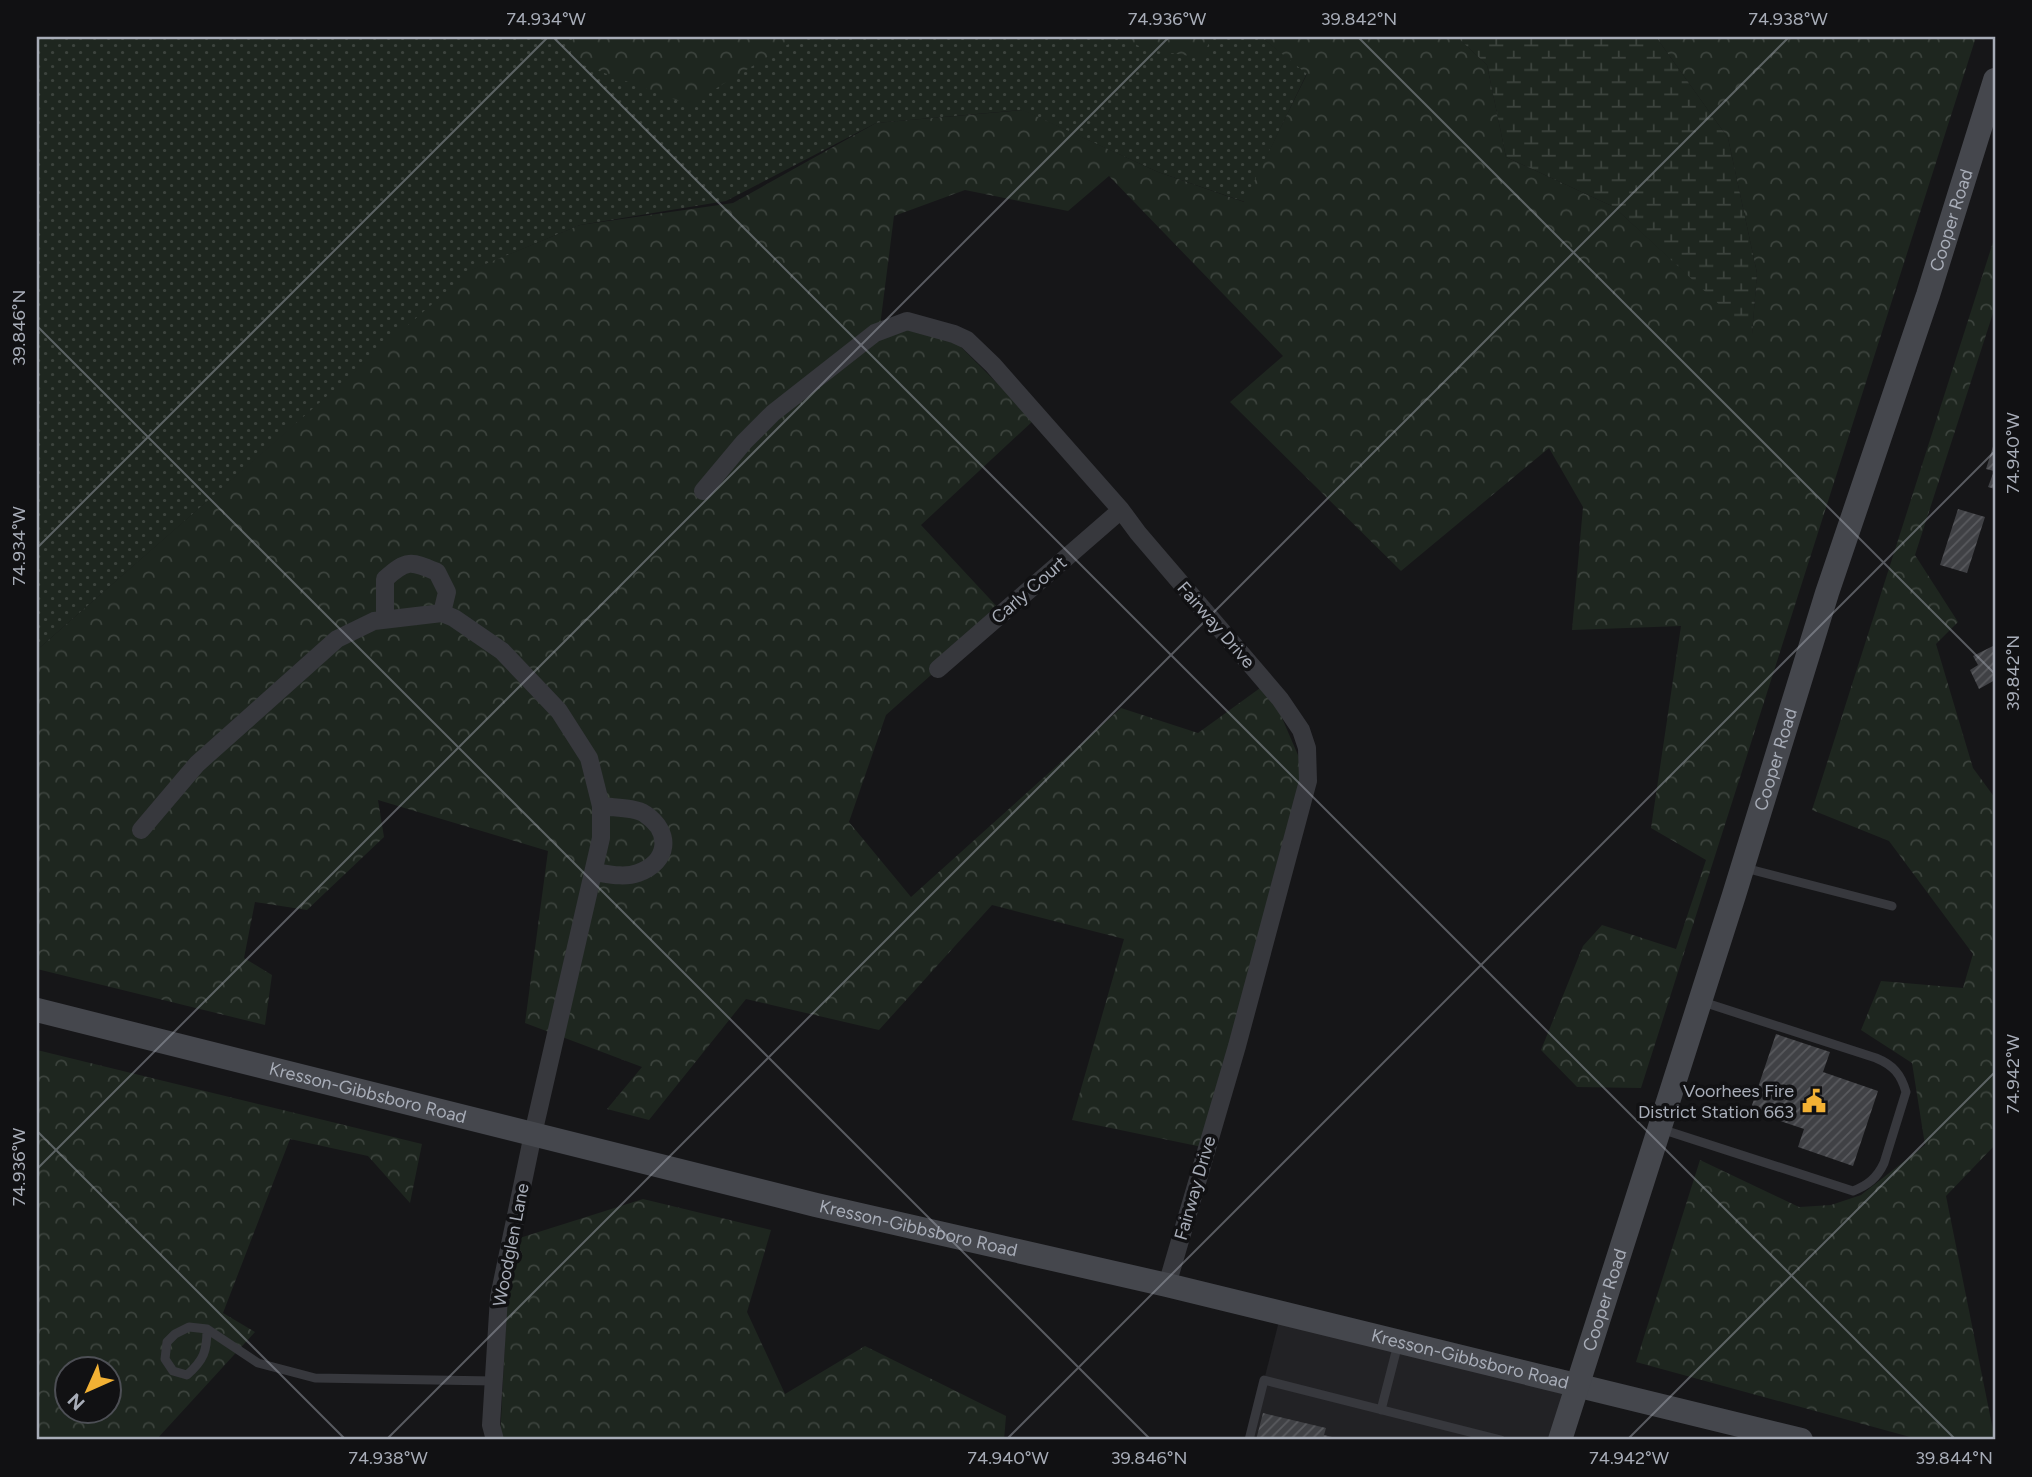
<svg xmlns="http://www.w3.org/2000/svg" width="2032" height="1477" font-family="Figtree,sans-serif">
<defs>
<pattern id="grass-dots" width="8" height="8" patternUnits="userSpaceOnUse" patternTransform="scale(1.75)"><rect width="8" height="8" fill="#1e261f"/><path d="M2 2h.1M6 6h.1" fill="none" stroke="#3c433d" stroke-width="1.8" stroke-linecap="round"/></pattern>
<pattern id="forest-crowns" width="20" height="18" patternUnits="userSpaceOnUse" patternTransform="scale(1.75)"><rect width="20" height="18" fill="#1e261f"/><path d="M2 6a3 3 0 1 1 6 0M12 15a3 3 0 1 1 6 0" fill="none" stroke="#3c433d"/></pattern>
<pattern id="wetland-marsh" width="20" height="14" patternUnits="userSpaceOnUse" patternTransform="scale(1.75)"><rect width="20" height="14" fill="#1e261f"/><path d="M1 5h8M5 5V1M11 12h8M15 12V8" fill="none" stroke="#3c433d"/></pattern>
<pattern id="building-hatch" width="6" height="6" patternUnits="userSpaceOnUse" patternTransform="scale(1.75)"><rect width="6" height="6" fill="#404145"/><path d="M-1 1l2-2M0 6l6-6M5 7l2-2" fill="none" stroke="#595a5e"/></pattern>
</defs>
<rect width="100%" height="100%" fill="#161618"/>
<path fill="#222225" d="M1281 1313 1578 1385 1560 1440H1249Z"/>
<path fill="url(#grass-dots)" d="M37 37H1261L1307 73 1245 202 1158 172 1022 110 876 123 726 201 580 225 472 270 37 650Z"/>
<path fill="url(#forest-crowns)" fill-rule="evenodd" d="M573 37H800L689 105 570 60Z
M1121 37H1211L1203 58 1145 49Z
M1261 37H1457L1487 65 1506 157 1614 207 1752 334 1757 273 1728 138 1656 37H1976L1641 1088 1577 1087 1541 1050 1583 946 1602 925 1676 949 1706 860 1651 828 1681 626 1572 630 1583 507 1549 448 1401 571 1230 402 1283 356 1109 176 1068 211 965 190 894 216 880 326 949 335 1034 420 921 525 1002 612 886 715 849 822 911 897 1121 708 1198 733 1267 683 1310 783 1207 1148 1072 1120 1124 939 992 905 879 1030 746 999 649 1120 607 1109 642 1067 525 1023 548 851 378 800 384 837 307 910 255 902 244 958 272 975 265 1025 37 969V650L471 270 580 225 733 203 876 123 1023 110 1158 172 1244 202 1307 74Z
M1995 236V307L1915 555 1958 622 1936 644 1973 768 1995 798V1145L1946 1196 1995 1440H1921L1636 1362 1700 1160 1799 1207 1831 1205 1861 1195 1925 1145 1912 1063 1861 1030 1881 981 1963 988 1973 954 1889 841 1812 810Z
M37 1050 422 1144 410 1203 368 1156 290 1139 223 1313 255 1332 156 1440H37ZM66 1368H108V1410H66Z
M643 1199 771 1230 747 1312 785 1394 865 1346 1006 1416 1004 1440H500L510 1241Z"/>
<path fill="url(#wetland-marsh)" d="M1457 37H1656L1728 138 1757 273 1752 335 1614 207 1506 157 1487 65Z"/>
<path fill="url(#building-hatch)" d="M1995 440V489L1988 487 1994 471 1986 469Z
M1958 509 1985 517 1967 573 1940 565Z
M1995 645V680L1979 689 1970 670 1978 665 1973 656Z
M1776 1034 1830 1052 1823 1072 1878 1091 1853 1166 1798 1147 1804 1129 1750 1111Z
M1263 1413 1326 1428 1324 1435 1344 1440H1256Z"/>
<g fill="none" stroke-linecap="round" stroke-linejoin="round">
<path stroke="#37383d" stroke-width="9" d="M1745 868 1892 906
M1661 1129 1853 1191C1868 1185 1877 1178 1884 1163L1906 1092C1901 1074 1893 1065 1876 1058L1703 1002
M207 1329C207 1351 204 1360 187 1375L173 1371 165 1359 167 1342 175 1334 189 1327 207 1329 258 1363 315 1378 494 1381
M1381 1410 1398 1344
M1249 1440 1264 1380 1501 1440"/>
<path stroke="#37383d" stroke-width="18" d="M703 491 744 442 773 413 875 333 907 321 954 334 967 340 993 365 1121 510 1138 533 1280 699 1301 730 1307 748 1308 781 1237 1046 1167 1285
M385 619V579C407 559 411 561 437 572L447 592 442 613
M938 669 1121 510
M141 830 197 764 337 639 374 621 442 613 454 618 502 651 559 711 589 758 601 806V838L533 1134 499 1297 491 1425 495 1440
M594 872C608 874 624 878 638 873 669 862 672 832 645 814 635 807 614 808 601 806"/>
<g stroke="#45474d" stroke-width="24">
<path id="s1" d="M37 1010 816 1205 1167 1285 1801 1440"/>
<path id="s2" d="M1560 1440 1734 895 1827 593 1928 295 1995 80"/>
</g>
</g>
<path fill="none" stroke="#a8adb8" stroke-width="2" stroke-opacity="0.45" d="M553 37 1956 1440M1358 37 1995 674M37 326 1151 1440M37 548 548 37M37 1131 346 1440M37 1169 1169 37M386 1440 1789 37M1006 1440 1995 451M1627 1440 1995 1072"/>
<defs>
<g id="civic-bare" transform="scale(1.89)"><path d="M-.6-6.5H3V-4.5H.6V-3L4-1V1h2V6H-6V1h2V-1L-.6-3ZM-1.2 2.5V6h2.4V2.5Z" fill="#f2b134" stroke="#111113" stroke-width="2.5" paint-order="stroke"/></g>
</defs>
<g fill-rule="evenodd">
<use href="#civic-bare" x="1814" y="1101"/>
</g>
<g text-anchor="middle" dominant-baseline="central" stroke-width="7" stroke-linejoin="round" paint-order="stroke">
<g font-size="18" fill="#a8adb8" stroke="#111113">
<text stroke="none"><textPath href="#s2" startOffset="1281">Cooper Road</textPath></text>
<text transform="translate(1029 590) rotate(-41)">Carly Court</text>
<text transform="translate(1216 625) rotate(49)">Fairway Drive</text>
<text stroke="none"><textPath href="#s2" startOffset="714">Cooper Road</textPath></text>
<text stroke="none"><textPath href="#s1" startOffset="341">Kresson-Gibbsboro Road</textPath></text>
<text transform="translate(1195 1188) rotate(-74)">Fairway Drive</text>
<text stroke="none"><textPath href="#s1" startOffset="908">Kresson-Gibbsboro Road</textPath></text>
<text transform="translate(511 1245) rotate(-79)">Woodglen Lane</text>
<text stroke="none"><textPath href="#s2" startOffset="147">Cooper Road</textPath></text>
<text stroke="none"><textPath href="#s1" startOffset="1475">Kresson-Gibbsboro Road</textPath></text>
</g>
<g font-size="18" fill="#a8adb8" stroke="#111113" text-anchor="end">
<text x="1794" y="1091">Voorhees Fire<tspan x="1794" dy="21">District Station 663</tspan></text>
</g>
</g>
<rect width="2032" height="1477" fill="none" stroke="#111113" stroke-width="77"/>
<g transform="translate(88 1390) rotate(225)"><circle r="33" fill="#111113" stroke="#4d4f55" stroke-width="2"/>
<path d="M0-5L12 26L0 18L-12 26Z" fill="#f2b134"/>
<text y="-10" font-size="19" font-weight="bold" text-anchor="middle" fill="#a8adb8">N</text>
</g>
<rect x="38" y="38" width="1956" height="1400" fill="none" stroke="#a8adb8" stroke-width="2.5"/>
<g font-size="18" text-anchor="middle" fill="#a8adb8">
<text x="546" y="25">74.934°W</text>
<text x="1167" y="25">74.936°W</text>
<text x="1359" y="25">39.842°N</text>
<text x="1788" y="25">74.938°W</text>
<text transform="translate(19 328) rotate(-90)" y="6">39.846°N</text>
<text transform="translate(2013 453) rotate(-90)" y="6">74.940°W</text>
<text transform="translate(19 546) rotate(-90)" y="6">74.934°W</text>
<text transform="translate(2013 673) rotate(-90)" y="6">39.842°N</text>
<text transform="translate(2013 1074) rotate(-90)" y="6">74.942°W</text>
<text transform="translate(19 1167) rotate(-90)" y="6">74.936°W</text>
<text x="388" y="1464">74.938°W</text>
<text x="1008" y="1464">74.940°W</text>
<text x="1149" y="1464">39.846°N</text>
<text x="1629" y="1464">74.942°W</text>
<text x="1954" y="1464">39.844°N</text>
</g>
</svg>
